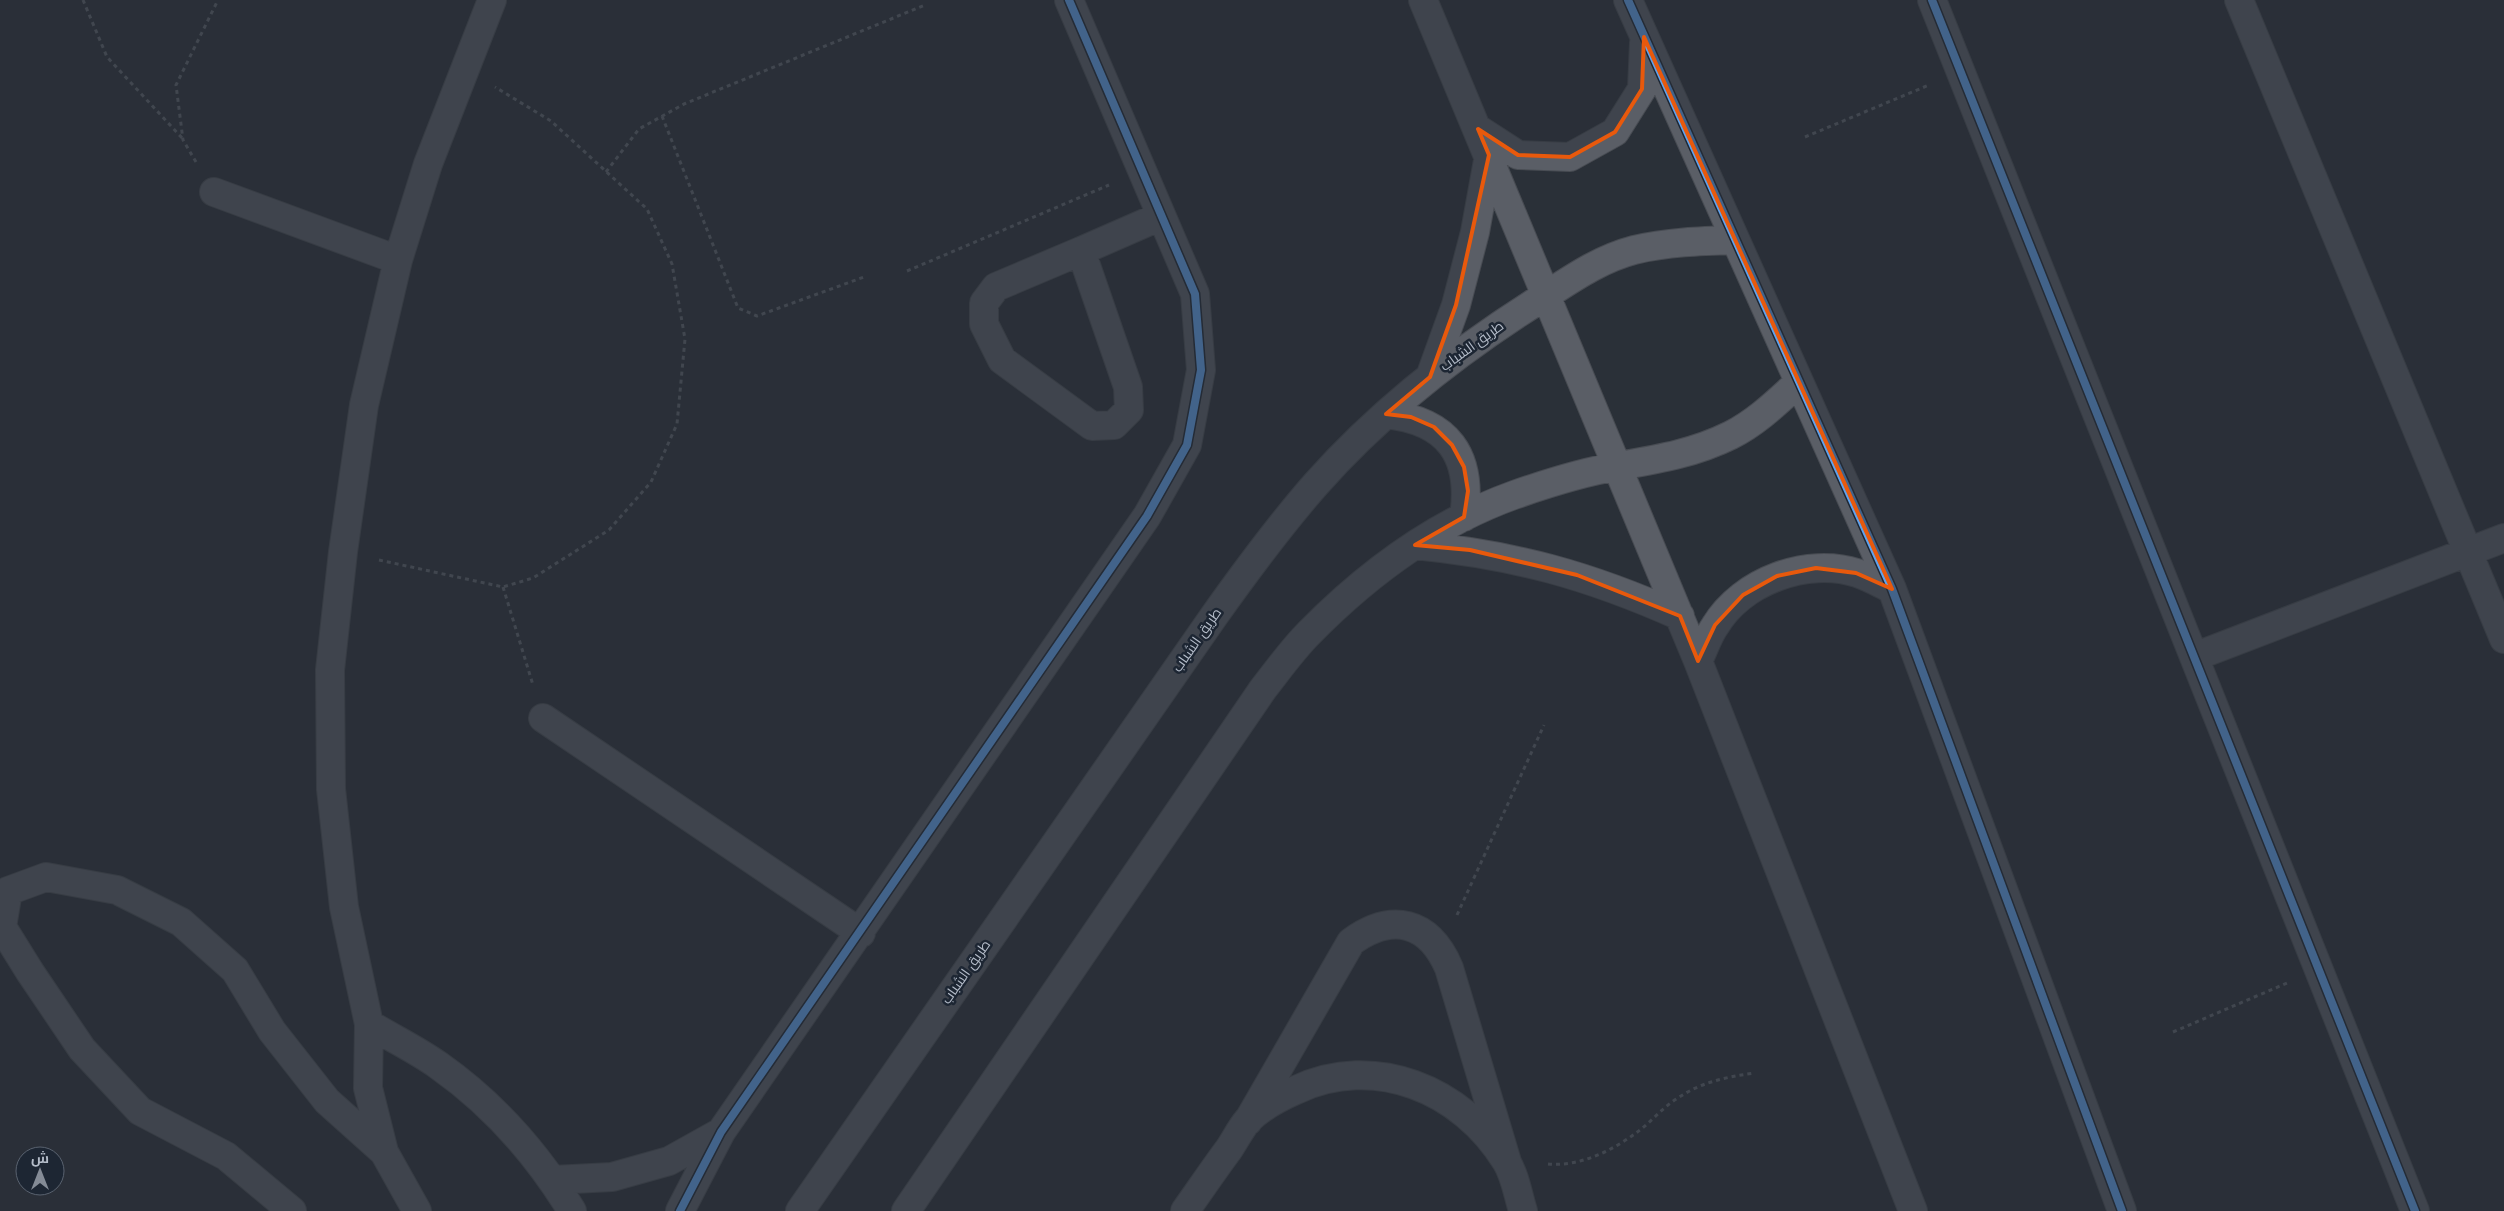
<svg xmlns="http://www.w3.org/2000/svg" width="2504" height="1211" font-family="Karla,Cairo,sans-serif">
<rect width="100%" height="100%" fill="#2a3038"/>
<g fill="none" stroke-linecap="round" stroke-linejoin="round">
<g stroke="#484c53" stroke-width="30">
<path id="minor" d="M1423 0 1698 661 1913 1211
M1628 0 1892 589 2122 1211
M1932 0 2415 1211
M2239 0 2504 639
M1478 129 1518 155 1570 157 1615 132 1642 89 1644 43
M214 192 398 260
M1081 251 996 287 984 303V324L1002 360 1092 426 1114 425 1129 410 1128 387 1081 251 1161 216
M1430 377 1456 305 1475 232 1489 155
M1386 414C1448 421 1473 455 1464 517
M1415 545C1515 555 1588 575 1680 616
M2194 657 2504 538
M1698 661C1704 649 1708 636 1715 626 1742 581 1807 557 1857 573 1869 577 1881 584 1892 589
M543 718 861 933
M369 1024C392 1038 417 1050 438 1065 492 1103 538 1155 572 1211
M1248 1121 1351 942C1392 912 1429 921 1449 968L1507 1162
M553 1180 612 1177 669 1161 721 1132
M292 1211 226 1156 140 1111 82 1049 30 972 2 927 8 891 46 877 117 890 181 922 235 970 272 1031 327 1101 384 1152
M417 1211 384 1152 368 1088 369 1024 344 907 331 789 330 670 343 552 364 405 398 260 428 164 492 0
M680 1211 721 1132 1147 516 1187 445 1201 370 1195 294 1069 0
M800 1211 1214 616C1246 571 1279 526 1316 484 1379 413 1454 354 1534 303 1566 283 1596 260 1634 250 1667 242 1701 241 1735 240
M906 1211 1263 689C1278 670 1292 650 1309 633 1366 575 1436 523 1514 495 1548 483 1583 472 1619 466 1659 459 1695 453 1731 435 1757 422 1778 401 1799 382
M1185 1211C1200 1190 1214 1169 1229 1149 1235 1140 1241 1128 1248 1120 1261 1107 1280 1097 1296 1090 1374 1053 1462 1089 1506 1161 1515 1175 1518 1195 1523 1211"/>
</g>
<path stroke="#5d636a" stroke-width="3" stroke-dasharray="4 4" stroke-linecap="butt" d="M83 0 107 57 183 139
M662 116 738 308 757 316 864 277
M1805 137 1929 85
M196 162 183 140 176 85 218 0
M606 172 639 129 684 104 925 5
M907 271 1109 185
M379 560 503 587 533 578 609 530 651 482 677 424 685 339 672 264 647 209 551 121 495 87
M503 587 533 685
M1457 915 1544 725
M2173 1032 2287 983
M1548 1164C1580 1167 1614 1150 1640 1130 1653 1120 1663 1107 1678 1098 1701 1082 1727 1077 1754 1073"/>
<use href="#minor" stroke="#5a5e66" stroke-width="28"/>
<g stroke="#1d2633" stroke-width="11">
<path id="cycleway" d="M1628 0 1892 589 2122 1211
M1932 0 2415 1211
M680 1211 721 1132 1147 516 1187 445 1201 370 1195 294 1069 0"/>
</g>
<use href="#cycleway" stroke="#60a3ed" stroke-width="8"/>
</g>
<path d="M0 0H2504V1211H0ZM1644 37 1892 589 1856 573 1816 568 1777 576 1743 595 1715 625 1698 661 1680 616 1577 575 1470 550 1415 545 1464 517 1468 491 1464 467 1452 445 1434 427 1411 417 1386 414 1430 377 1456 305 1489 155 1478 129 1518 155 1570 157 1615 132 1642 89Z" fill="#2a3038" fill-opacity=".55" fill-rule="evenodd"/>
<path fill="none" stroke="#e8590c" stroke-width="4" stroke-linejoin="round" d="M1644 37 1892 589 1856 573 1816 568 1777 576 1743 595 1715 625 1698 661 1680 616 1577 575 1470 550 1415 545 1464 517 1468 491 1464 467 1452 445 1434 427 1411 417 1386 414 1430 377 1456 305 1489 155 1478 129 1518 155 1570 157 1615 132 1642 89Z"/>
<g text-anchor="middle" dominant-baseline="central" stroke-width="5" stroke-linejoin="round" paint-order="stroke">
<g font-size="14" fill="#b4bcc9" stroke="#1d2633">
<text transform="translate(1472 346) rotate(-36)">طريق الشباب</text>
<text transform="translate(1197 640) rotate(-55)">طريق الشباب</text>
<text transform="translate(966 972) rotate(-55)">طريق الشباب</text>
</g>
</g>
<g transform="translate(40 1171)"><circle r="24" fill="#1d2633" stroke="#59626f"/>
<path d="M0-4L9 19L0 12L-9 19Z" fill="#848b96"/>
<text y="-8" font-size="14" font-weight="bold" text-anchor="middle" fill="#b4bcc9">ش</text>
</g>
</svg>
